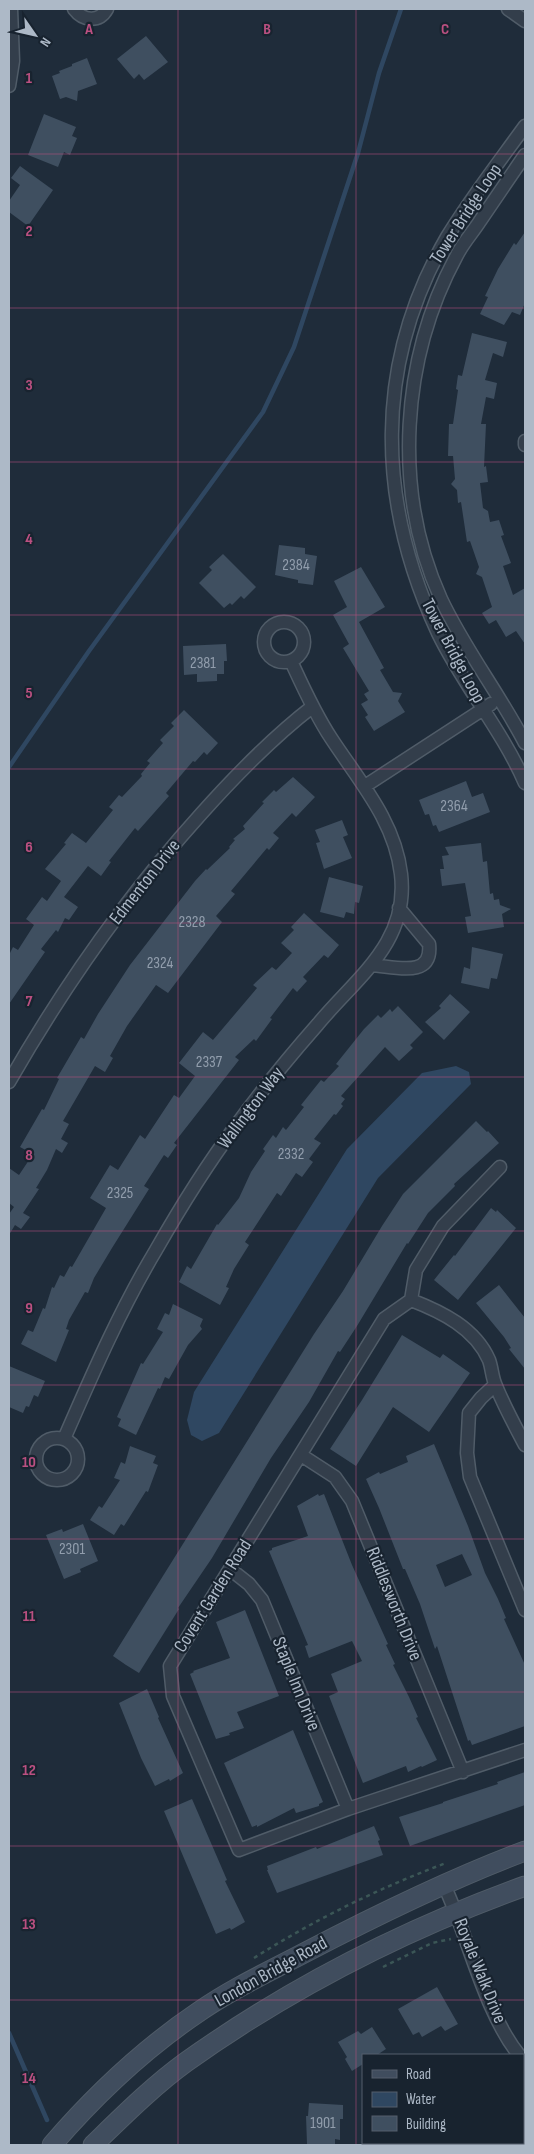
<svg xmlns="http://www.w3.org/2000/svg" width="534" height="2154" font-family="'Sofia Sans Condensed',sans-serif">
<rect width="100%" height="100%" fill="#1f2c3a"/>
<path fill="#2f4761" d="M456 1066 469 1072 471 1084 378 1178 219 1433 202 1441 191 1435 187 1420 194 1392 347 1149 422 1073Z"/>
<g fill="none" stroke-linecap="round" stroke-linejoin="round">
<path stroke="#2f4761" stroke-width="4.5" d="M9 767 89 651 263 412 294 347 358 153 379 73 401 9
M9 2033 47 2120"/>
</g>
<path fill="#3f4f60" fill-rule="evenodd" d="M146 36 168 62 144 80 139 74 134 79 117 59Z
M87 58 97 84 78 91 77 101 66 97 60 99 52 76 60 73 59 71 72 66V64Z
M44 114 76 127 72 136 77 138 70 155 64 152 58 167 28 155Z
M20 166 53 190 28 226 9 212V201L20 185 11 178Z
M525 232V303L520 315 512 312 504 325 480 314 488 297 485 296 498 269 514 243 516 245Z
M472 333 507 342 503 357 493 353 485 380 497 383 494 399 486 397 481 424H486L484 467 486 466 488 482 480 483 483 508 488 511 490 522 499 520 504 535 501 536 511 563 503 566 513 595 525 588V644L516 631 506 637 496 620 489 624 482 613 492 607 482 577 476 574 479 567 470 541 467 542 461 502 458 503 457 490 451 484 455 479 453 456H448L449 424H453L458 390 456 389 458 375 462 376Z
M279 545 305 548V554L317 556 313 585 298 583V580L275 575Z
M223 554 256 587 244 599 241 596 232 605 230 603 224 608 199 583 212 570 209 567Z
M361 567 385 607 359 622 384 668 380 670 393 692 402 693 398 701 405 712 374 731 365 717 368 715 361 704 368 700 364 694 369 691 343 648 349 644 333 615 347 607 334 581Z
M226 644 227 661H224V674H217V681L197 682V674L184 675 183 646Z
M184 710 218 743 207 755 204 752 195 762 193 761 166 793 169 796 138 831 135 828 109 861 111 862 101 876 88 866 64 897 78 907 69 920 65 918 58 932 56 930 41 949 45 952 9 1004V955L13 947 18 950 34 925 26 919 42 897 47 901 61 881 45 869 66 844 64 843 72 833 86 843 113 810 109 807 119 795 122 797 142 776 141 774 150 763 147 761 163 743 160 740 174 726 171 723Z
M293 777 315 797 296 817 292 813 273 833 279 838 269 850 267 848 231 891 235 894 216 916 222 922 168 993 156 985 127 1026 110 1056 113 1058 105 1072 95 1066 63 1121 69 1124 61 1139 68 1143 62 1153 56 1149 47 1170 36 1188 39 1189 23 1213 30 1217 21 1229 15 1225 9 1235V1214L14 1207 9 1203V1168L19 1175 33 1154 20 1147 42 1109 44 1110 59 1079 57 1078 81 1037 84 1039 98 1014 130 965 195 881 206 869 207 870 230 848 229 847 235 840 233 839 245 829 243 826 264 803 262 802 274 790 276 792Z
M466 781 472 797 483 793 490 812 439 832 436 825 433 826 429 814 425 815 419 800Z
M342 820 348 835 343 837 352 858 324 869 316 843 320 842 315 830Z
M481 843 483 862 487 861 490 894 493 893 494 900 499 899 500 905 511 909 502 914 504 927 468 933 465 917 471 916 465 883 442 886 440 869H444L442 856 449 855 445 847Z
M329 877 363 886 359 903 355 902 354 914 346 912 344 918 320 912Z
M304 913 339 945 328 958 324 955 303 977 307 981 297 992 293 988 270 1018 272 1019 256 1041 254 1039 235 1057 239 1060 174 1143 177 1145 168 1158 164 1155 144 1186 149 1189 112 1248 94 1278 88 1293 85 1292 69 1320 66 1329 69 1330 56 1362 21 1344 28 1330 33 1332 43 1308 45 1309 52 1287 54 1288 60 1275 64 1277 70 1266 72 1267 106 1208 90 1198 110 1165 118 1170 140 1135 145 1139 174 1095 179 1098 195 1076 179 1063 203 1032 213 1040 257 988 253 985 272 967 276 970 292 953 281 943 294 930 291 927Z
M472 947 503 954 497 979 491 978 489 989 461 983 464 967 470 969Z
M450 994 470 1012 444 1040 425 1022 441 1008 439 1006Z
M398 1006 423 1032 410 1045 413 1048 399 1061 385 1047 341 1096 345 1099 341 1104 343 1106 336 1115 334 1114 314 1139 321 1143 309 1159 313 1162 302 1177 296 1173 281 1196 277 1193 245 1242 249 1245 234 1269 226 1287 229 1288 220 1305 179 1282 187 1266 191 1269 217 1224 218 1225 239 1198 251 1172 265 1151 263 1149 273 1135 276 1138 283 1127 286 1130 304 1107 301 1105 321 1080 324 1082 339 1066 336 1064 364 1029 378 1015 381 1018 390 1009 392 1012Z
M476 1121 487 1132 488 1131 499 1143 454 1184 455 1186 428 1213 408 1244 407 1243 357 1326 340 1352 338 1351 309 1402 271 1458 212 1558 178 1608 179 1609 139 1673 126 1665 113 1656 314 1334 343 1291 382 1226 403 1194Z
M491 1208 496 1212 497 1210 516 1228 458 1300 434 1280 454 1255 455 1256Z
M499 1285 525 1318V1369L509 1349 511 1348 504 1337 476 1303Z
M173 1304 203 1319 200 1326 202 1329 188 1345 169 1379 165 1377 160 1389 158 1388 136 1435 118 1426 121 1419 117 1417 141 1363 143 1364 163 1332 157 1329 165 1313 169 1315Z
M402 1335 440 1358 443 1354 470 1373 429 1432 393 1407 356 1466 330 1449 362 1400Z
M9 1366 45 1381 38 1397 34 1395 29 1407 26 1406 23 1413 9 1407Z
M434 1444 468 1526 485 1573 498 1599 506 1618 504 1619 525 1665V1726L472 1745 470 1740 468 1741 437 1646 435 1649 420 1604 405 1569H403L379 1508 366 1479 379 1472 380 1474 408 1462 406 1456ZM462 1554 472 1575 445 1587 436 1565Z
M130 1446 156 1456 153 1463 158 1465 148 1492 146 1491 124 1526 121 1524 114 1535 90 1520 99 1506 102 1508 120 1480 114 1478 121 1462 125 1464Z
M318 1494 319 1496 324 1494 352 1565 388 1644 386 1645 395 1664 393 1665 409 1697 418 1717 416 1718 437 1760 422 1767 421 1766 408 1772 406 1766 363 1783 329 1696 338 1692 331 1674 362 1661 352 1641 309 1658 305 1646 308 1645 269 1551 272 1550V1548L308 1536 297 1506Z
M83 1524 98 1561 80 1569 81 1572 64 1579 46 1535 62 1529 63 1532Z
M245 1610 279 1696 237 1712 244 1728 229 1733 230 1735 216 1739 190 1674 194 1672 193 1671 230 1658 216 1622Z
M147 1689 159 1717 158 1718 183 1773 170 1781 169 1779 155 1786 141 1758 119 1703Z
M293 1730 323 1802 319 1804V1806L296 1813 294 1808 257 1827V1825L252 1827 224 1763Z
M525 1772V1805L410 1846 399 1817 443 1803V1802L498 1784 497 1782Z
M192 1799 227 1880 225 1881 245 1922 231 1930 230 1928 216 1934 164 1811Z
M374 1826 380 1840 378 1841 383 1855 277 1893 267 1870H268L267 1866 316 1847 317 1849Z
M437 1987 458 2024 445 2031 441 2026 422 2037 419 2032 413 2035 398 2009Z
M372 2027 386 2049 377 2055H363V2064L352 2071 345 2059 347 2057 338 2042 358 2031 361 2034Z
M309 2103 343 2105V2119H340V2140L335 2139V2145L307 2144 306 2116H308Z"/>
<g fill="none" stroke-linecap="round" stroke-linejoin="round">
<g stroke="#505c68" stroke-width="15">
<path id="street" d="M74 9C83 21 99 23 107 9
M508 9 525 21
M9 86 13 61 11 9
M525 126C499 162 470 199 447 237 373 365 377 502 438 633 463 685 502 730 525 783
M525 155C510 177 495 199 480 221 473 232 463 243 457 255 401 358 392 491 441 599 465 650 499 693 525 743
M525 441V445
M264 642a20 20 0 1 1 40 0a20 20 0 1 1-40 0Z
M365 786 491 704
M371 965C393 966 433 980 429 944L399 908
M9 1082C64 986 127 896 201 814 235 776 272 738 312 707
M411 1300 384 1319 170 1666 173 1696 239 1850 348 1809 525 1750
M411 1300C442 1312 475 1328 489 1360 492 1368 492 1378 496 1386 504 1406 515 1426 525 1445
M411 1300 416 1270 443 1226 500 1167
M495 1385 481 1398 469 1413 467 1453 470 1477 525 1610
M36 1459a21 21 0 1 1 42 0a21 21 0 1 1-42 0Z
M64 1439C92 1375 120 1310 156 1250 180 1208 206 1166 235 1127 261 1091 289 1057 318 1024 357 977 409 943 401 874 395 821 359 781 331 738 315 714 303 687 291 661
M301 1455 335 1477 352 1501 463 1772
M230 1569 249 1584 262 1600 348 1809
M444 1885C469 1938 484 2011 519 2055"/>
</g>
<g stroke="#505c68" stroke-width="21">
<path id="secondary" d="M52 2145C95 2095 145 2048 200 2011 233 1988 270 1971 306 1952 377 1915 450 1879 525 1851
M93 2145C123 2116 153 2086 186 2062 290 1988 406 1929 525 1886"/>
</g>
<path stroke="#3b5656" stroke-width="2.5" stroke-dasharray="4 4" stroke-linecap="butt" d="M254 1958C314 1920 379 1888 446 1863
M383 1967 432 1943 451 1939"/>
<use href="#street" stroke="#333e4b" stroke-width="12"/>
<use href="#secondary" stroke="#404d5e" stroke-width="19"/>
</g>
<path fill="none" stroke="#bb5081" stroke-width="1" stroke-opacity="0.55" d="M178 9V2145M356 9V2145M9 154H525M9 308H525M9 462H525M9 615H525M9 769H525M9 923H525M9 1077H525M9 1231H525M9 1385H525M9 1539H525M9 1692H525M9 1846H525M9 2000H525"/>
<g text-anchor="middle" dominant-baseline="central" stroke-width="4.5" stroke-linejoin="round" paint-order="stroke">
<g font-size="16" fill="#929ead">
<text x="296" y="565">2384</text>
<text x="203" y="663">2381</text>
<text x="454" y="806">2364</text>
<text x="192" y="922">2328</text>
<text x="160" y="963">2324</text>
<text x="209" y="1062">2337</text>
<text x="291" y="1154">2332</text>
<text x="120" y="1193">2325</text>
<text x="72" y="1549">2301</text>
<text x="323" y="2123">1901</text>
</g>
<g font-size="19" fill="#adb9c7" stroke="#18232f">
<text transform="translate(466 214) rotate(-57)">Tower Bridge Loop</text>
<text transform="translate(453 651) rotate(62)">Tower Bridge Loop</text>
<text transform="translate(145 882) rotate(-52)">Edmenton Drive</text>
<text transform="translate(251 1108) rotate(-53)">Wallington Way</text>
<text transform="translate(213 1596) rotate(-58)">Covent Garden Road</text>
<text transform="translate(394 1604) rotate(68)">Riddlesworth Drive</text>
<text transform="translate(296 1684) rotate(68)">Staple Inn Drive</text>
<text transform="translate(480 1971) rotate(68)">Royale Walk Drive</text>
<text transform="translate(271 1972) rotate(-29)">London Bridge Road</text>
</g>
</g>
<g font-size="16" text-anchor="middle" font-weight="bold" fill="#bb5081" stroke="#18232f" stroke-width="4.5" stroke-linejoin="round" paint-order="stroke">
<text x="89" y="34">A</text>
<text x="267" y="34">B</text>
<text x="445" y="34">C</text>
<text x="29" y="83">1</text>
<text x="29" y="236">2</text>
<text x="29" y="390">3</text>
<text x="29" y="544">4</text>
<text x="29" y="698">5</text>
<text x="29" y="852">6</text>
<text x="29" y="1006">7</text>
<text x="29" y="1160">8</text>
<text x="29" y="1313">9</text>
<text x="29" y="1467">10</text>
<text x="29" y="1621">11</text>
<text x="29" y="1775">12</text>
<text x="29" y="1929">13</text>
<text x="29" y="2083">14</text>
</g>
<rect width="534" height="2154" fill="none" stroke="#adb9c7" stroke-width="20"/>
<rect x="362" y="2054" width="162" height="90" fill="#18232f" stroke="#545f6c"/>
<rect x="372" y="2070" width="25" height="8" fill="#404d5e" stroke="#545f6c"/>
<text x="406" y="2079" font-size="15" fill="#adb9c7">Road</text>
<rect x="372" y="2092" width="25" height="15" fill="#2f4761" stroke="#545f6c"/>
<text x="406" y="2104" font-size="15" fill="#adb9c7">Water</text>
<rect x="372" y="2116" width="25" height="15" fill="#3f4f60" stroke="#545f6c"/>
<text x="406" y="2129" font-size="15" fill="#adb9c7">Building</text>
<g transform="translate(35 35) rotate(124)" stroke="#18232f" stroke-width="4" paint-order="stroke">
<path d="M0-4L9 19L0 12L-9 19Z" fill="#adb9c7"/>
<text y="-8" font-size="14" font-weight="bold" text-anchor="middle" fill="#adb9c7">N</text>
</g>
</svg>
